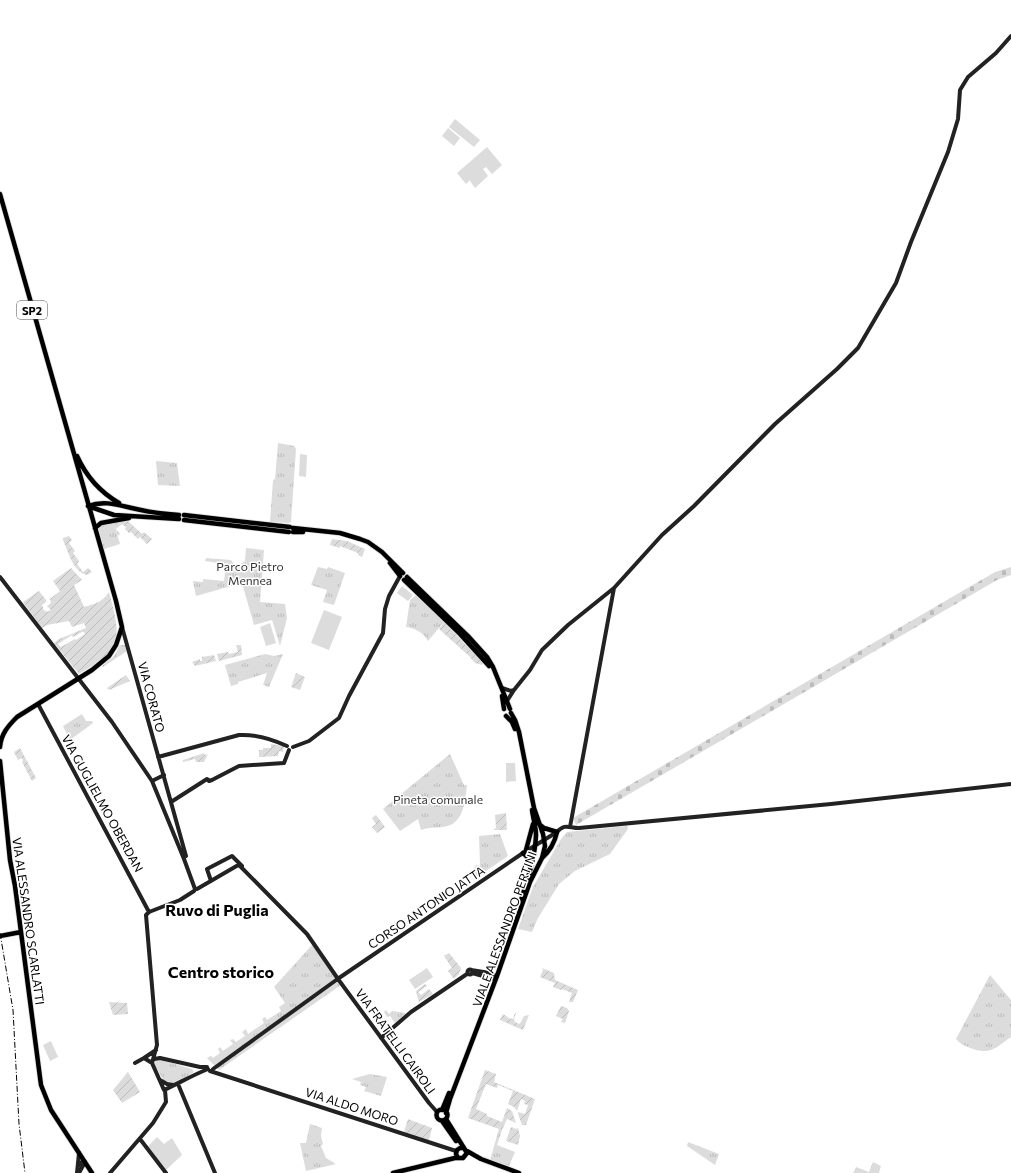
<svg xmlns="http://www.w3.org/2000/svg" width="1011" height="1173" font-family="Commissioner,sans-serif">
<defs>
<pattern id="grass-tufts" width="24" height="20" patternUnits="userSpaceOnUse"><rect width="24" height="20" fill="#dcdcdc"/><path d="M3 7l-1-3M5 7V3M7 7l1-3M15 17l-1-3M17 17v-4M19 17l1-3" fill="none" stroke="#bbb"/></pattern>
<pattern id="cemetery-stones" width="16" height="16" patternUnits="userSpaceOnUse"><rect width="16" height="16" fill="#dcdcdc"/><path d="M2 7V4a2 2 0 0 1 4 0v3zM10 15v-3a2 2 0 0 1 4 0v3z" fill="#bbb"/></pattern>
<pattern id="garden-furrows" width="10" height="10" patternUnits="userSpaceOnUse"><rect width="10" height="10" fill="#dcdcdc"/><path d="M-1 1l2-2M0 10L10 0M9 11l2-2" fill="none" stroke="#bbb"/></pattern>
</defs>
<rect width="100%" height="100%" fill="#fff"/>
<path fill="url(#grass-tufts)" d="M278 443 294 446 296 449 291 522 289 523 270 522 273 480 275 479Z
M156 461 177 463 180 486 158 485Z
M114 523 120 544 104 549 98 527 100 525Z
M246 548 264 550 260 602 285 604 287 618 280 646 272 620 254 625 242 583 196 596 193 581 203 582V579L224 581 226 564 205 561 206 558 231 560 236 567 245 561Z
M318 567 327 569 328 567 345 573 334 605 323 602 327 590 311 585Z
M416 595 444 622 428 641C424 633 415 628 406 627L410 600Z
M120 645H125L127 651 103 667 102 666 114 656Z
M265 654 274 656 283 654 269 687 263 685 267 673 238 682V684L231 686 225 665Z
M82 714 86 721H92L93 723 70 740 63 726Z
M450 754 464 785H467C465 801 464 825 443 827 435 828 429 827 421 830L418 819 400 831 383 809Z
M627 826 628 829 610 854 575 871 559 884 538 918 532 932 518 929 533 887 561 839 567 832Z
M500 834 508 856 477 877 473 874 474 873V869L476 865 479 866 480 865 479 836Z
M312 945 341 985 219 1070 207 1058 211 1056 213 1058 220 1053 218 1049 220 1047 223 1051 233 1044 230 1040 233 1039 236 1042 245 1036 242 1032 246 1029 248 1034 264 1023 262 1019 265 1017 267 1020 281 1011 279 1007 285 1003 274 987Z
M990 975 1011 1000V1037C996 1047 992 1055 973 1049 966 1046 961 1045 956 1039Z
M386 1010 389 1014 392 1011 406 1013 395 1023 390 1016 387 1017 384 1012Z
M158 1059 192 1069 194 1072 176 1083 164 1081 154 1064 155 1060Z
M370 1074 387 1077 381 1096 364 1091 366 1087 360 1085 361 1082 352 1079Z
M310 1124 322 1128 321 1136 323 1144 321 1146 326 1158 336 1164 306 1171 300 1143H306Z
M499 1129 502 1130 497 1145 515 1152 509 1166 490 1160Z
M688 1142 719 1154 715 1165 687 1146Z
M873 1162 881 1166 879 1173H853L856 1167 869 1172Z"/>
<path fill="url(#cemetery-stones)" d="M1011 567V575L997 580 576 825 573 818 995 572Z"/>
<path fill="url(#garden-furrows)" fill-rule="evenodd" d="M128 521 142 534 144 532 152 539 147 544 140 537 138 539 131 532 129 533 125 529 126 527 122 524 116 529 120 534 118 536 114 523Z
M69 536 72 540 69 543 75 551 73 553 79 561 77 564 83 572 88 568 92 572 87 575C73 572 68 551 63 540V538Z
M332 539 347 541 365 549 362 557 358 555V553L340 546V548L330 545Z
M71 568 82 580 74 585 84 607C97 603 101 603 109 592 122 638 122 649 79 674L54 643 59 639 86 628 84 623 72 627 69 621 47 625 42 628 23 602 39 591 46 600V602L42 605 44 611 45 610 47 612 51 610 47 606 51 603 50 599 60 591 53 581ZM82 632H84L85 634 76 640 75 639 61 647 58 644 72 635 73 637Z
M444 622 483 663 482 665 475 663 469 656 439 629Z
M236 645H241L242 655 219 661 217 654 228 652 229 654 238 652Z
M214 655 216 661 195 666 192 662 200 659V661H202V657Z
M296 673 305 677 300 690 291 687Z
M126 675 130 681 109 690 107 688Z
M271 744 284 746 283 752 279 751 278 756 259 757V750H263V748H271Z
M20 748 36 778 32 781 22 762 23 761 22 758 18 760 14 752Z
M204 753 205 755 208 754 204 762H196L195 759 183 762V760Z
M506 813 507 830H494V829L496 828 495 815Z
M376 815 385 827 377 833 372 827 376 824 372 818Z
M449 953 461 968 459 974 454 979 448 971 452 968 444 956Z
M542 968 554 973 555 980 578 990 573 1002H569L572 993 562 989 561 990 553 987 555 983 540 977 543 970Z
M425 984 427 986 418 992 421 995 429 989 433 994 419 1002 416 991Z
M109 1002 127 1003 128 1014 113 1015Z
M561 1006 567 1008 569 1011 565 1023 561 1022 563 1019 556 1016Z
M515 1013H516L514 1019 515 1022 519 1024 521 1022 524 1016 529 1015 523 1030 500 1020 503 1014 509 1018 513 1019Z
M485 1070 496 1074 494 1082 535 1099 526 1125H522L518 1114V1112L525 1114 528 1105 524 1104 525 1101 521 1099 517 1111 514 1107 508 1104 513 1091 498 1085 497 1088 486 1084 476 1109 487 1114V1116L502 1122 507 1108 512 1111 516 1123 507 1119 502 1130 468 1118Z
M128 1072 140 1092 122 1103 113 1090Z
M408 1119 432 1128 429 1140 404 1132Z
M511 1127 516 1129 518 1128 520 1136 518 1145 506 1141Z"/>
<path fill="#dcdcdc" d="M455 119 480 140 474 147 449 127Z
M448 128 460 138 454 146 442 136Z
M487 147 502 165 492 174 486 167 483 169 488 176 475 188 470 181V180L466 184 457 173Z
M300 454 307 455 306 477 299 476Z
M317 577 329 582 327 589 314 584Z
M402 586 413 595 408 601 397 593Z
M324 610 342 617 329 650 311 643Z
M270 623 276 643 266 646 260 627Z
M506 763H515L516 781 506 782Z
M427 968 433 977 415 989 409 980Z
M51 1041 58 1057 50 1061 43 1045Z
M157 1137 164 1144 172 1138 182 1155 165 1171 154 1155V1154L148 1146Z"/>
<g fill="none" stroke-linecap="round" stroke-linejoin="round">
<g stroke="#dbdbdb" stroke-width="6">
<path id="primary" d="M0 194 116 601 122 627 116 645 109 656 92 670 17 717C8 726 1 734 0 747
M77 456C86 476 100 492 119 503
M88 506C107 499 123 507 141 510 154 513 166 514 179 515
M88 506 114 515 179 519
M184 515 290 527
M184 520 289 532
M95 528 101 523 129 518
M293 528 340 533 360 539 368 542 382 552 403 573
M293 532H303
M390 563 400 576
M407 577 468 636 487 657 493 667 510 709
M404 580 460 634 489 666
M502 696 504 709
M506 716 512 722 515 729
M0 761 10 860 15 886 41 1085 51 1110 92 1173
M539 824 544 828 557 832C555 841 550 851 542 858
M526 850 533 824
M523 853 528 858 530 867
M520 903C527 881 535 859 536 835 536 827 533 818 532 810
M0 936 21 932
M436.5 1115a5.5 5.5 0 1 1 11 0a5.5 5.5 0 1 1-11 0Z
M442 1110 449 1093
M446 1113 450 1099 497 976 530 882 542 858 545 846 543 834 534 808 519 732 515 720 511 713
M446 1119 464 1148
M442 1121 456 1141
M467 1151 481 1159 519 1173
M393 1173 455 1158H463L467 1153 464 1148H460L457 1150 456 1154 458 1158"/>
</g>
<path stroke="#222" stroke-width="4" d="M0 577 112 722 152 781 184 859 195 889
M122 627 186 856
M502 688 511 691 514 690 530 670 542 650 568 625 614 588
M507 701 514 690
M38 704 149 912
M293 747 309 741 339 718 349 696 383 633 385 609 389 596 400 576
M158 757 239 735C257 734 272 739 287 746
M152 781 164 775
M171 802 207 779 209 781 212 780 239 766 284 763 289 750
M570 827 614 588 662 535 694 506 775 424 837 369 858 348 896 283 911 242 948 152 958 119 960 90 968 77 996 53 1011 36
M239 865 307 934 338 979 429 1103 437 1112
M211 881 207 869 232 856 242 866
M197 889 240 864
M467.5 972a2.5 2.5 0 1 1 5 0a2.5 2.5 0 1 1-5 0Z
M471 970 490 973 497 976 494 979 472 973
M381 1038 411 1012 467 974
M144 1058 152 1063 164 1090C179 1083 193 1075 208 1069
M152 1061 154 1059 160 1058 200 1067H207
M135 1063 144 1058 156 1050
M152 1063 157 1045 146 915 149 912 180 900 194 891
M213 1069 339 978 523 853 557 832C565 823 569 828 579 828L831 804 1011 784
M210 1071 456 1151
M160 1080 167 1084 174 1085
M178 1084 215 1173
M140 1139 166 1173
M79 1165 82 1162H85L79 1173
M77 1173 79 1153
M110 1173 153 1123 166 1102 165 1090"/>
<use href="#primary" stroke="#000" stroke-width="4.5"/>
<path stroke="#000" stroke-width="1" stroke-dasharray="6 2 1 2" stroke-linecap="butt" d="M0 933 13 1010 19 1124 25 1173"/>
</g>
<g text-anchor="middle" dominant-baseline="central" stroke-width="3" stroke-linejoin="round" paint-order="stroke">
<rect fill="#fff" stroke="#4c4c4c" stroke-width="1" x="17" y="301" width="30" height="18" rx="3"/>
<g font-size="11" font-weight="bold" fill="#000">
<text x="32" y="310">SP2</text>
</g>
<g font-size="12" fill="#333" stroke="#fff">
<text x="250" y="566">Parco Pietro<tspan x="250" dy="14">Mennea</tspan></text>
<text x="438" y="799">Pineta comunale</text>
</g>
<g font-size="12" fill="#000" stroke="#fff">
<text transform="translate(152 697) rotate(75)">VIA CORATO</text>
<text transform="translate(103 803) rotate(61)">VIA GUGLIELMO OBERDAN</text>
<text transform="translate(426 907) rotate(-34)">CORSO ANTONIO JATTA</text>
<text transform="translate(29 921) rotate(82)">VIA ALESSANDRO SCARLATTI</text>
<text transform="translate(504 929) rotate(-70)">VIALE ALESSANDRO PERTINI</text>
<text transform="translate(396 1041) rotate(54)">VIA FRATELLI CAIROLI</text>
<text transform="translate(352 1106) rotate(18)">VIA ALDO MORO</text>
</g>
<g font-size="16" font-weight="bold" fill="#000" stroke="#fff">
<text x="217" y="909">Ruvo di Puglia</text>
<text x="221" y="971">Centro storico</text>
</g>
</g>
</svg>
